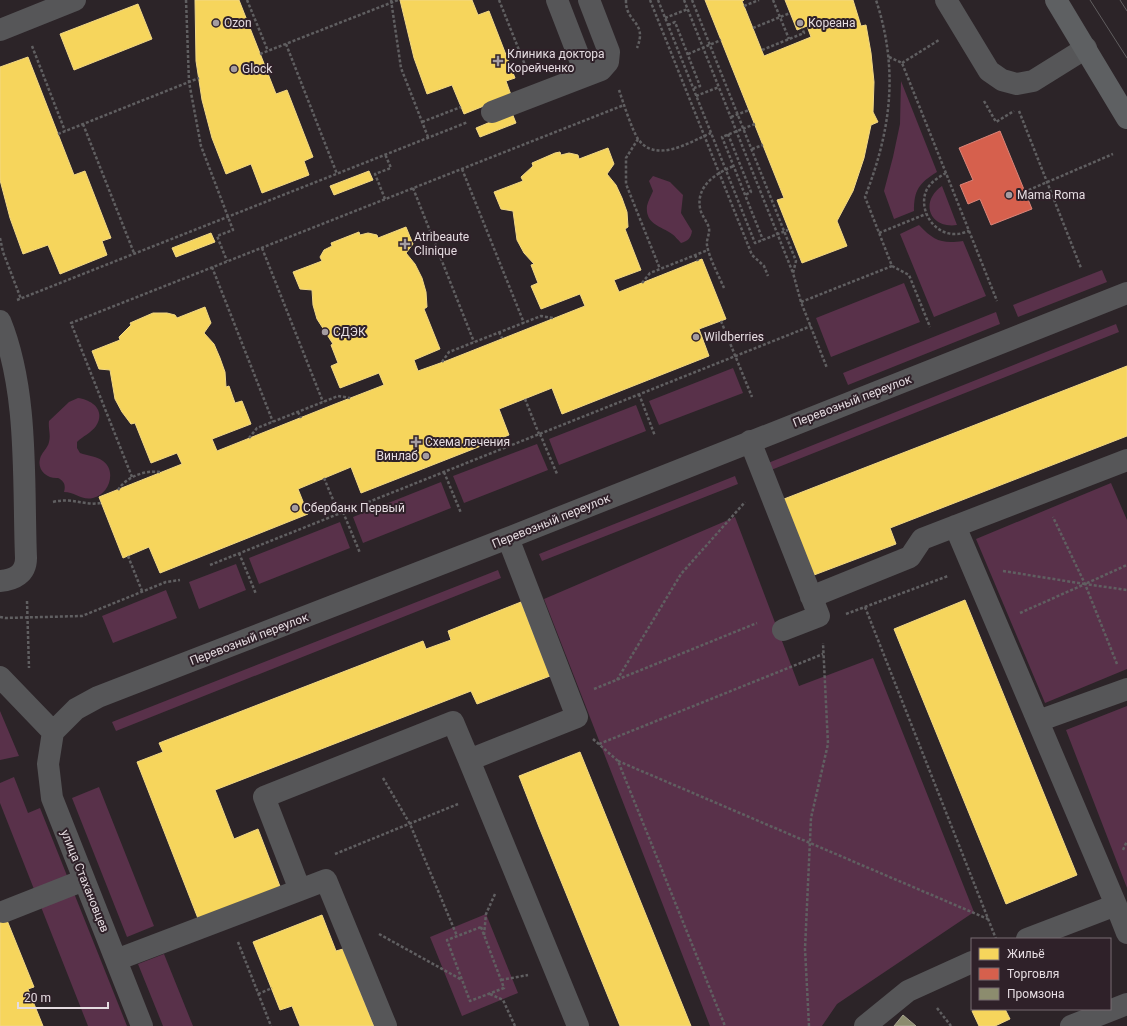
<svg xmlns="http://www.w3.org/2000/svg" width="1127" height="1026" font-family="Roboto,sans-serif">
<rect width="100%" height="100%" fill="#2c2428"/>
<path fill="#59314a" d="M901 81 937 172C919 183 914 190 914 211L894 219 884 191 893 157 900 124Z
M653 176 670 182 683 195 681 213 692 231C691 238 688 241 681 243 678 240 675 236 672 234 660 226 645 224 647 206 648 201 651 196 653 191L649 181Z
M942 186 957 225C930 229 919 202 942 186Z
M919 225C934 241 942 244 963 241L986 296 934 317 900 234Z
M1102 270 1107 282 1018 317 1013 305Z
M904 283 920 322 831 357 816 318Z
M996 312 1000 324 848 385 843 373Z
M1116 324 1119 332 771 470 768 463Z
M733 368 743 393 659 425 649 401Z
M78 398C92 400 106 410 96 426 92 432 82 437 77 442V448L80 453C88 456 96 456 103 461 117 471 109 495 93 498 82 501 75 492 64 492 66 485 64 481 58 478 47 479 37 470 40 459 41 453 48 448 49 442 51 435 48 428 49 421L69 402Z
M636 405 646 431 559 465 549 439Z
M537 444 548 470 464 503 453 476Z
M735 476 738 484 542 561 539 554Z
M441 482 451 508 363 543 353 517Z
M1111 483 1127 520V669L1045 703 976 539Z
M735 517 799 686 873 658 974 912 837 1004 822 1026H710L544 599Z
M340 522 350 548 259 584 249 558Z
M236 564 246 590 199 609 189 582Z
M498 570 501 578 116 731 112 722Z
M166 590 177 618 113 643 102 616Z
M1127 706V888L1066 730Z
M0 711 19 756 0 760Z
M14 777 28 813 40 808 127 1026H88L0 803V783Z
M99 787 154 926 127 937 72 798Z
M486 914 518 993 462 1016 430 937Z
M164 954 193 1026H163L138 964Z"/>
<path fill="#f6d55c" stroke="#f1d784" d="M195 0H239L276 94 287 90 313 157 304 161 309 175 262 193 251 164 226 174 212 138 202 100 196 61Z
M400 0H472L478 15 489 11 515 78 506 81 511 95 464 114 452 85 427 94 414 58Z
M705 0H744L742 1 764 56 811 37 807 26 797 30 785 0H853L861 26 866 25 871 53 874 82 873 112 878 122 871 125 864 158 853 191 837 221 847 246 802 263 777 200 784 198Z
M138 4 152 39 74 70 60 34Z
M28 57 74 175 85 171 111 238 102 241 107 255 60 274 48 245 23 254 10 218 0 180V67Z
M512 113 516 123 480 137 476 128Z
M608 148 614 164 607 174 616 185 622 198 627 212 628 227 625 229 641 270 614 280 619 292 702 259 726 319 699 329 709 356 562 414 552 388 499 409 509 435 361 493 351 467 298 489 308 514 160 573 149 547 123 558 99 497 182 464 177 453 151 463 135 423 131 424 122 412 115 399 110 370 99 369 92 351 120 340 119 337 131 325 130 323 153 313H167L175 315 177 318 205 307 211 323 204 333 214 344 220 358 225 372 226 387 229 386 235 403 242 401 251 424 212 439 217 451 335 404 384 385 379 373 340 388 331 366 338 363 331 345 333 344 317 319 313 305 312 290 300 289 293 272 322 261 320 257 324 250 332 246 331 243 359 232 360 235 368 233 377 235 378 238 406 227 413 244 406 253 415 264 422 278 426 292 427 307 424 309 440 349 414 360 418 371 446 361 585 306 580 294 541 309 531 286 538 283 531 265 534 264 524 253 517 240 513 211 501 209 494 192 523 181 521 177 533 166 532 163 555 153 560 152 561 155 569 153 578 155 579 159Z
M369 171 373 180 334 195 330 186Z
M211 233 215 242 176 257 172 248Z
M1127 366V436L890 528 896 544 814 575 784 499Z
M965 600 1077 875 1006 904 894 629Z
M521 602 550 676 477 704 471 691 215 790 234 839 258 829 281 889 199 921 137 762 163 752 159 743 423 641 426 649 451 640 448 631Z
M580 752 691 1026H620L539 827 519 776Z
M0 903 34 987 28 989 43 1026H0Z
M322 915 336 951 343 949 374 1026H300L292 1006 280 1010 253 942Z
M976 1009H1005L1010 1019 995 1026H979L972 1011Z"/>
<path fill="#d6604d" stroke="#da8579" d="M1000 131 1032 209 991 225 980 199 968 204 960 185 973 180 959 148Z"/>
<path fill="#8c8c6e" stroke="#a7a490" d="M903 1015 916 1026H894Z"/>
<g fill="none" stroke-linecap="round" stroke-linejoin="round">
<path stroke="#605f61" stroke-width="2.5" stroke-dasharray="3 2" stroke-linecap="butt" d="M186 0 189 82 201 146 233 230 217 236 227 261
M247 0 268 51
M391 0 401 68 428 137
M499 0 527 70
M626 0C625 23 648 21 637 48
M650 0 752 255 764 266 768 276
M658 0 755 243 788 230
M684 0 793 273
M692 0 796 261 793 273 801 302 827 368
M773 0 789 39
M744 6 759 0
M665 18 688 9
M668 25 675 22 700 86 694 88
M753 28 790 13
M286 44 337 174
M32 46 65 131
M762 50 804 33 802 28
M260 54 398 0
M688 54 721 40
M889 57 902 63 997 301
M902 63 939 40
M619 90C623 102 632 130 638 139 656 164 690 142 711 133
M696 96 719 87
M984 101 996 122 1014 111
M1019 111 1081 268
M731 117 749 110
M422 122 461 107
M83 124 134 253
M755 124 722 137 763 240
M58 134 199 78
M728 134 751 192 745 195
M638 139 626 158V184L660 269
M752 149 763 145
M462 169 524 323
M946 173C939 177 932 181 927 189 917 209 934 236 957 234 961 234 965 232 969 231
M413 188 474 342
M1024 192 1113 154
M385 199 375 174 391 168 385 154
M879 233 926 214
M0 238 3 252 21 299
M262 248 323 402
M695 255 698 261
M892 266 909 275 930 327
M212 267 273 422
M642 283 650 273 708 250
M724 288C719 276 709 258 707 245 706 240 710 234 709 228 707 221 701 215 700 208 696 186 716 173 734 166
M17 300 468 122
M801 302 892 266 865 197C891 130 899 70 876 0
M721 321 752 397
M499 332 502 338
M442 362 449 352 541 316 553 318
M639 394 655 436
M525 399 539 434
M298 412 301 418
M540 434 557 474
M249 438 257 428 323 402 338 396 350 398
M444 472 461 513
M132 477 71 323 624 105
M324 478 339 514
M118 490C127 476 145 470 161 472
M53 502C73 497 83 506 101 503
M343 512 360 553
M239 553 256 594
M128 556 142 591
M210 565 811 326
M1003 571 1085 584 1127 565
M27 601 29 668
M865 607 996 939
M1020 613 1085 584 1053 517
M846 614 948 576
M0 617 5 618 82 616 166 582 180 580
M1117 664 1085 584 1127 590
M617 680 681 574 745 502
M594 689 757 623
M593 739 618 761 725 1026
M599 744 823 654
M618 761 988 919
M383 778 410 824 457 936
M1123 850 1127 841
M335 854 458 804
M481 927 504 988 470 1001 447 940Z
M379 934 462 980
M484 935 486 914 495 894
M238 942 271 1026
M501 980 528 975
M258 994 272 988
M490 994 503 1000 515 1026
M937 1008 951 1026
M809 1026 805 949 811 818 828 744 823 643"/>
<path stroke="#565658" stroke-width="22" d="M557 0 586 75
M946 0 989 71 1002 80 1017 84 1033 81 1086 48
M0 30 75 0
M492 112 601 70 608 62 609 52 589 0
M0 321C29 392 23 483 26 558 26 574 14 580 0 581
M750 441 819 616 783 630
M955 526 1116 905 1027 939
M811 597 910 557 922 539 1127 460
M0 677 53 732
M1038 721 1127 689
M53 732 76 709 98 697 508 538 1127 293
M53 732 48 764 52 798 142 1026
M469 760 578 1026
M300 890 264 797 453 722 469 760 577 717 508 538
M1116 905 1127 933
M3 912 84 880
M116 960 326 880 386 1026
M865 1026 908 991 972 962
M1071 1026 1127 1004"/>
<path stroke="#5e6062" stroke-width="22" d="M1056 0 1127 118"/>
<path stroke="#615e5f" stroke-width="1" d="M1090 0 1127 58
M1120 0 1127 11"/>
</g>
<g fill="#a49ca0" stroke="#2f2129" stroke-width="1.5">
<circle cx="216" cy="23" r="4"/>
<circle cx="800" cy="23" r="4"/>
<path d="M496 55h4v4h4v4h-4v4h-4v-4h-4v-4h4z"/>
<circle cx="234" cy="69" r="4"/>
<circle cx="1009" cy="195" r="4"/>
<path d="M403 238h4v4h4v4h-4v4h-4v-4h-4v-4h4z"/>
<circle cx="325" cy="332" r="4"/>
<circle cx="696" cy="337" r="4"/>
<path d="M414 436h4v4h4v4h-4v4h-4v-4h-4v-4h4z"/>
<circle cx="426" cy="456" r="4"/>
<circle cx="295" cy="508" r="4"/>
</g>
<g text-anchor="middle" dominant-baseline="central" stroke-width="4" stroke-linejoin="round" paint-order="stroke">
<g font-size="12" fill="#e5dce1" stroke="#2f2129" text-anchor="start">
<text x="224" y="23">Ozon</text>
<text x="808" y="23">Кореана</text>
<text x="507" y="54">Клиника доктора<tspan x="507" dy="14">Корейченко</tspan></text>
<text x="242" y="69">Glock</text>
<text x="1017" y="195">Mama Roma</text>
<text x="414" y="237">Atribeaute<tspan x="414" dy="14">Clinique</tspan></text>
<text x="333" y="332">СДЭК</text>
<text x="704" y="337">Wildberries</text>
<text x="425" y="442">Схема лечения</text>
<text x="418" y="456" text-anchor="end">Винлаб</text>
<text x="303" y="508">Сбербанк Первый</text>
</g>
<g font-size="12" fill="#e5dce1" stroke="#2f2129">
<text transform="translate(852 401) rotate(-21)">Перевозный переулок</text>
<text transform="translate(551 521) rotate(-22)">Перевозный переулок</text>
<text transform="translate(249 639) rotate(-21)">Перевозный переулок</text>
<text transform="translate(85 881) rotate(68)">улица Стахановцев</text>
</g>
</g>
<rect x="971" y="938" width="140" height="72" fill="#2f2129" stroke="#786c73"/>
<rect x="979" y="948" width="20" height="12" fill="#f6d55c" stroke="#786c73"/>
<text x="1007" y="958" font-size="12" fill="#e5dce1">Жильё</text>
<rect x="979" y="968" width="20" height="12" fill="#d6604d" stroke="#786c73"/>
<text x="1007" y="978" font-size="12" fill="#e5dce1">Торговля</text>
<rect x="979" y="988" width="20" height="12" fill="#8c8c6e" stroke="#786c73"/>
<text x="1007" y="998" font-size="12" fill="#e5dce1">Промзона</text>
<path d="M18 1002v6h90v-6" fill="none" stroke="#e5dce1" stroke-width="2"/>
<text x="24" y="1002" font-size="12" fill="#e5dce1" stroke="#2f2129" stroke-width="3" paint-order="stroke">20 m</text>
</svg>
